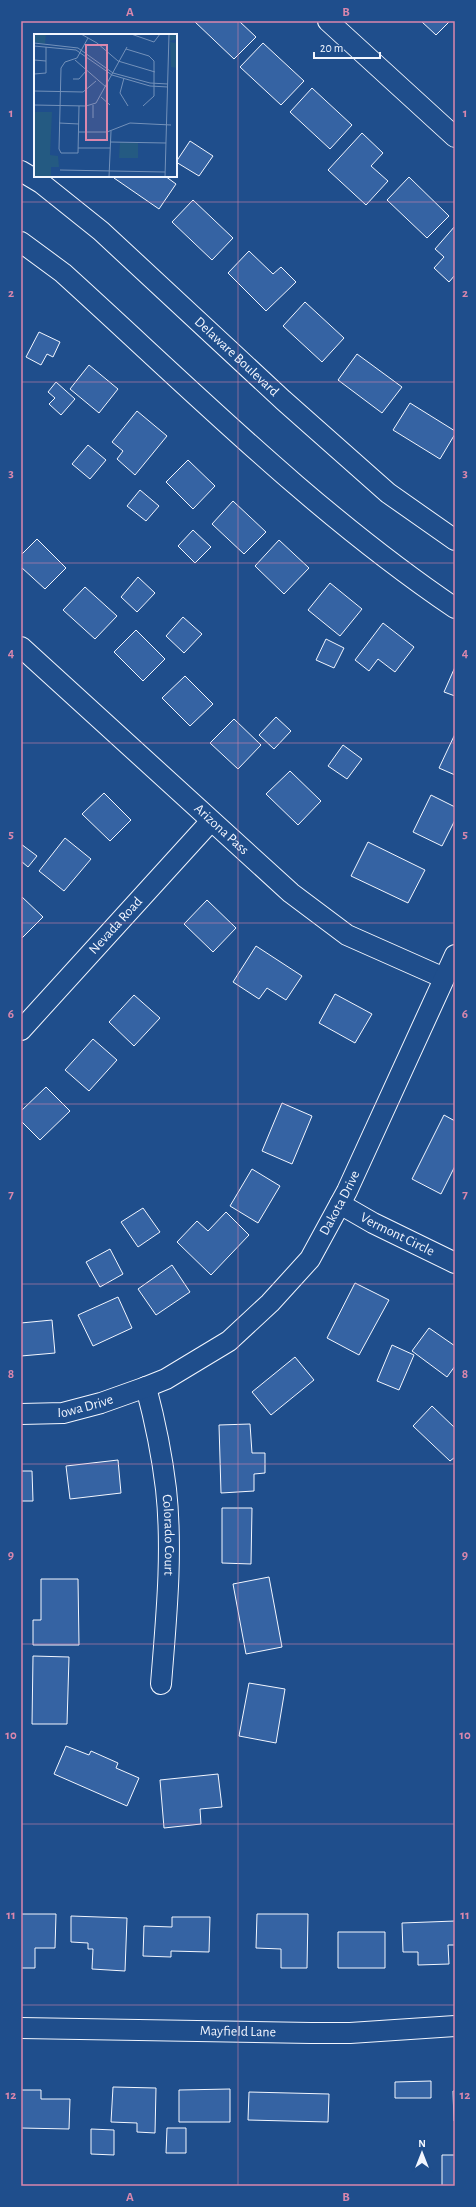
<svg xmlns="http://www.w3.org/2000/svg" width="476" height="2207" font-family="'Alegreya Sans',sans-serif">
<rect width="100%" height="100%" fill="#1f4e8c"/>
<path fill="#3563a3" stroke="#f2f6ff" d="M194 21H239L256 37 234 59Z
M421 21H450L436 35Z
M263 43 304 81 281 105 240 67Z
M312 88 352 125 330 149 290 112Z
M362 133 383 153 371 166 388 181 366 205 328 170Z
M190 141 213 156 199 176 176 162Z
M116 176H165L176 184 159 209 114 178Z
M409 177 449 216 427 238 387 200Z
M193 200 233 238 212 260 172 222Z
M455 226V275L449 282 434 268 444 257 435 249Z
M249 251 273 274 281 267 296 282 266 311 228 273Z
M305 302 344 338 322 362 283 326Z
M39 332 60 342 53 357 47 354 41 365 26 357Z
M357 354 402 387 382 413 338 380Z
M89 365 118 389 99 413 70 389Z
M56 382 75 399 61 415 49 404 55 398 48 392Z
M410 403 455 431V434L440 459 393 430Z
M137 411 167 436 135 475 117 459 123 451 112 442Z
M88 445 106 460 90 479 72 464Z
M188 460 215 486 193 509 166 482Z
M140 490 159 506 146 521 127 506Z
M233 501 266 532 244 554 212 524Z
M193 530 211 547 195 563 178 546Z
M37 539 66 568 45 589 21 567V555Z
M279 540 309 568 284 594 255 566Z
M138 577 155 593 137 612 121 597Z
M330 583 362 609 340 636 308 610Z
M85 587 117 616 95 639 63 610Z
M183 617 202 634 184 653 166 636Z
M383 623 414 647 395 672 378 659 369 671 355 660Z
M136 630 165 659 143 681 114 652Z
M326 639 344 648 334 668 316 660Z
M455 667V696L444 692Z
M185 676 213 704 190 726 162 698Z
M276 717 291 731 274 749 259 735Z
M234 719 261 745 238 769 210 743Z
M455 734V775L439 768Z
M343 745 362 759 347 779 328 766Z
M290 771 321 801 298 825 266 794Z
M104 793 131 820 110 841 82 814Z
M431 795 455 807V820L442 846 413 832Z
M65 838 91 859 64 891 39 871Z
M368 842 425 870 408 903 351 876Z
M21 844 37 856 28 867 21 861Z
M21 896 43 917 21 939Z
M207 900 236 928 213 952 184 924Z
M256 946 302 976 286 1000 267 988 259 999 233 982Z
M335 994 372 1014 355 1043 319 1023Z
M134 995 160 1018 134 1046 109 1022Z
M93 1039 117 1060 89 1091 65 1070Z
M46 1087 70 1111 40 1140 21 1121V1111Z
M282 1103 312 1116 292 1164 262 1151Z
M444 1115 455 1121V1166L441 1194 412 1179Z
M252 1169 280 1186 258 1223 230 1206Z
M143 1208 160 1232 138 1247 121 1222Z
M226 1212 249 1235 211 1275 177 1242 197 1221 208 1231Z
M110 1249 123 1274 100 1287 86 1262Z
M172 1265 190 1292 156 1315 138 1289Z
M355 1283 389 1300 359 1355 327 1338Z
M118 1297 132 1328 93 1346 78 1315Z
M52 1320 55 1353 21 1356V1323Z
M429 1328 455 1346V1366L447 1377 412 1351Z
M392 1345 414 1355 399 1390 377 1381Z
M295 1357 314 1380 271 1415 252 1392Z
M432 1406 455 1428V1457L450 1461 413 1426Z
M250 1424 252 1453H265V1473L254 1474V1491L221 1493 219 1425Z
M118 1460 121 1493 70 1499 66 1466Z
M21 1471H32L33 1501H21Z
M222 1508H252L251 1564 222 1563Z
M269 1577 282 1647 246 1654 233 1584Z
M41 1579H78L79 1645H33V1620H41Z
M33 1656 69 1657 67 1724H32Z
M249 1683 285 1689 276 1743 239 1736Z
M66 1746 89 1755 91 1751 118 1763 116 1768 139 1778 127 1806 54 1774Z
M218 1774 222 1807 200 1809 201 1824 164 1828 160 1780Z
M21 1914H56L55 1948H35V1968H21Z
M257 1914H308L307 1968H281V1949L256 1948Z
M71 1916 127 1918 125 1971 92 1969 93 1949H88V1943L71 1942Z
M172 1917H210L209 1952 171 1951V1957L143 1956 144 1926 172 1927Z
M455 1921V1945H448L449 1964 418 1965V1952H403L402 1923Z
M338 1932H385V1968H338Z
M431 2081V2098H395V2082Z
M113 2087 156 2088 155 2133 137 2132V2123L111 2122Z
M230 2089V2122H179V2090Z
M21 2090H41V2099H70L69 2129 21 2128Z
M453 2091H455V2121H454Z
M249 2092 329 2094 328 2122 248 2120Z
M167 2128H186V2153H166Z
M91 2129 114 2130V2155L91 2154Z
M442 2155H455V2186H442Z"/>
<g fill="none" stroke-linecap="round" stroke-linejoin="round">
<g stroke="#f2f6ff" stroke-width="22">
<g id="street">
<path d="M328 21 455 137"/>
<path id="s1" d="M21 171 41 183 101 231 283 400 388 493 455 540"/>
<path d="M21 242 63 273C190 388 313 512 455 608"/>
<path id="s2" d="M21 647 291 893 347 935 444 978"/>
<path id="s3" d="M21 1030 211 821"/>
<path id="s4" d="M340 1204 373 1223 455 1263"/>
<path id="s5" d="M146 1387C155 1421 162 1455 166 1489 173 1553 166 1620 161 1684"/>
<path id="s6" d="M21 1414 63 1413 101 1403 146 1387 166 1379 229 1341 270 1303 310 1259 347 1191 455 955"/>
<path id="s7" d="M21 2028 311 2033H350L455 2026"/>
</g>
</g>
<use href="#street" stroke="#1f4e8c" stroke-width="20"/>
</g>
<path fill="none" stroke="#da87ad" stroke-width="1" stroke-opacity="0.55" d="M238 21V2186M21 202H455M21 382H455M21 563H455M21 743H455M21 923H455M21 1104H455M21 1284H455M21 1464H455M21 1644H455M21 1824H455M21 2005H455"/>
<g text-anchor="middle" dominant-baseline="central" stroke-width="3" stroke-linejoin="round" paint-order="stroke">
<g font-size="14" fill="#f2f6ff" stroke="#1f4e8c">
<text stroke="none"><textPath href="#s1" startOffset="285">Delaware Boulevard</textPath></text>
<text stroke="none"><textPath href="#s2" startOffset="271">Arizona Pass</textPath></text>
<text stroke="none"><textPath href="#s3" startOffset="141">Nevada Road</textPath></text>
<text stroke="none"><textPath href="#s6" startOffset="403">Dakota Drive</textPath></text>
<text stroke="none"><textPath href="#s4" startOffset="65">Vermont Circle</textPath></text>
<text stroke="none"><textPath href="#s6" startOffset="65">Iowa Drive</textPath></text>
<text stroke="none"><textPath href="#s5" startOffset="150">Colorado Court</textPath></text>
<text stroke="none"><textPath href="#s7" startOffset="217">Mayfield Lane</textPath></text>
</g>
</g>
<g transform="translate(34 34)">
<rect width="143" height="143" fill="#1f4e8c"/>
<path d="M0 0H12L11 10 0 8ZM136 0H143V34L137 33 136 8 141 9 143 5 136 7ZM0 78H18L16 121 24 122 25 133H17V143H0ZM86 108 104 109V124H85Z" fill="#245a82"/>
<path fill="none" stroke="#7391ba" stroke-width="1" d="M47 0 63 9 84 27 121 38M97 0 120 8 126 0M0 9 44 14 79 39 116 49 134 50M0 12 42 16 78 41 116 52 134 53M92 15 115 22 120 27V62L109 72M0 26 12 27M41 26 72 53M0 40 12 39V13M90 44 86 59 94 72M39 45H45L52 37M0 57 49 58 62 47M67 63 76 71M0 71 52 72 62 69 93 13M59 71V84M45 72 44 119H27L25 115 27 34 31 28 43 24 54 4M25 89 45 90M45 98H73L96 89 137 91M76 108 132 109M44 114H76M26 136 131 138M75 143 77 97M131 143 135 0"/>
<path fill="#da87ad" fill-opacity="0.15" stroke="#da87ad" stroke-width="2" d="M52 11H73V106H52Z"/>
<rect width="143" height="143" fill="none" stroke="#f2f6ff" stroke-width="2"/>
</g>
<rect width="476" height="2207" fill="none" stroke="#1f4e8c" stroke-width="44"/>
<g transform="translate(422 2153)" stroke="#1f4e8c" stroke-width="3" paint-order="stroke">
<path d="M0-3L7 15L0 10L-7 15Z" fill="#f2f6ff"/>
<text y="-6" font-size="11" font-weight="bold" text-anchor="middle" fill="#f2f6ff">N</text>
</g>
<path d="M314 52v6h66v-6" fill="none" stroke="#f2f6ff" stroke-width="2"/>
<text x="320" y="52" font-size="12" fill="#f2f6ff" stroke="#1f4e8c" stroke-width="3" paint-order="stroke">20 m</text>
<rect x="22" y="22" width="432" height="2163" fill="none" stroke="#da87ad" stroke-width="1.5"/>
<g font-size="13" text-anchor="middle" font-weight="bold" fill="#da87ad">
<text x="130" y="16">A</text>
<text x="346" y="16">B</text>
<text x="11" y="117">1</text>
<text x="465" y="117">1</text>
<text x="11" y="297">2</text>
<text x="465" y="297">2</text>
<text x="11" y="477">3</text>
<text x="465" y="477">3</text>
<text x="11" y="657">4</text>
<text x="465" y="657">4</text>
<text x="11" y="838">5</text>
<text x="465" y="838">5</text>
<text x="11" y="1018">6</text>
<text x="465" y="1018">6</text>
<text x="11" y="1198">7</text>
<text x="465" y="1198">7</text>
<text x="11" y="1378">8</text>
<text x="465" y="1378">8</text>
<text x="11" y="1559">9</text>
<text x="465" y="1559">9</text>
<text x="11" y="1739">10</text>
<text x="465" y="1739">10</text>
<text x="11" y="1919">11</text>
<text x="465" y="1919">11</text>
<text x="11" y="2099">12</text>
<text x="465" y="2099">12</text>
<text x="130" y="2201">A</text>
<text x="346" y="2201">B</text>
</g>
</svg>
